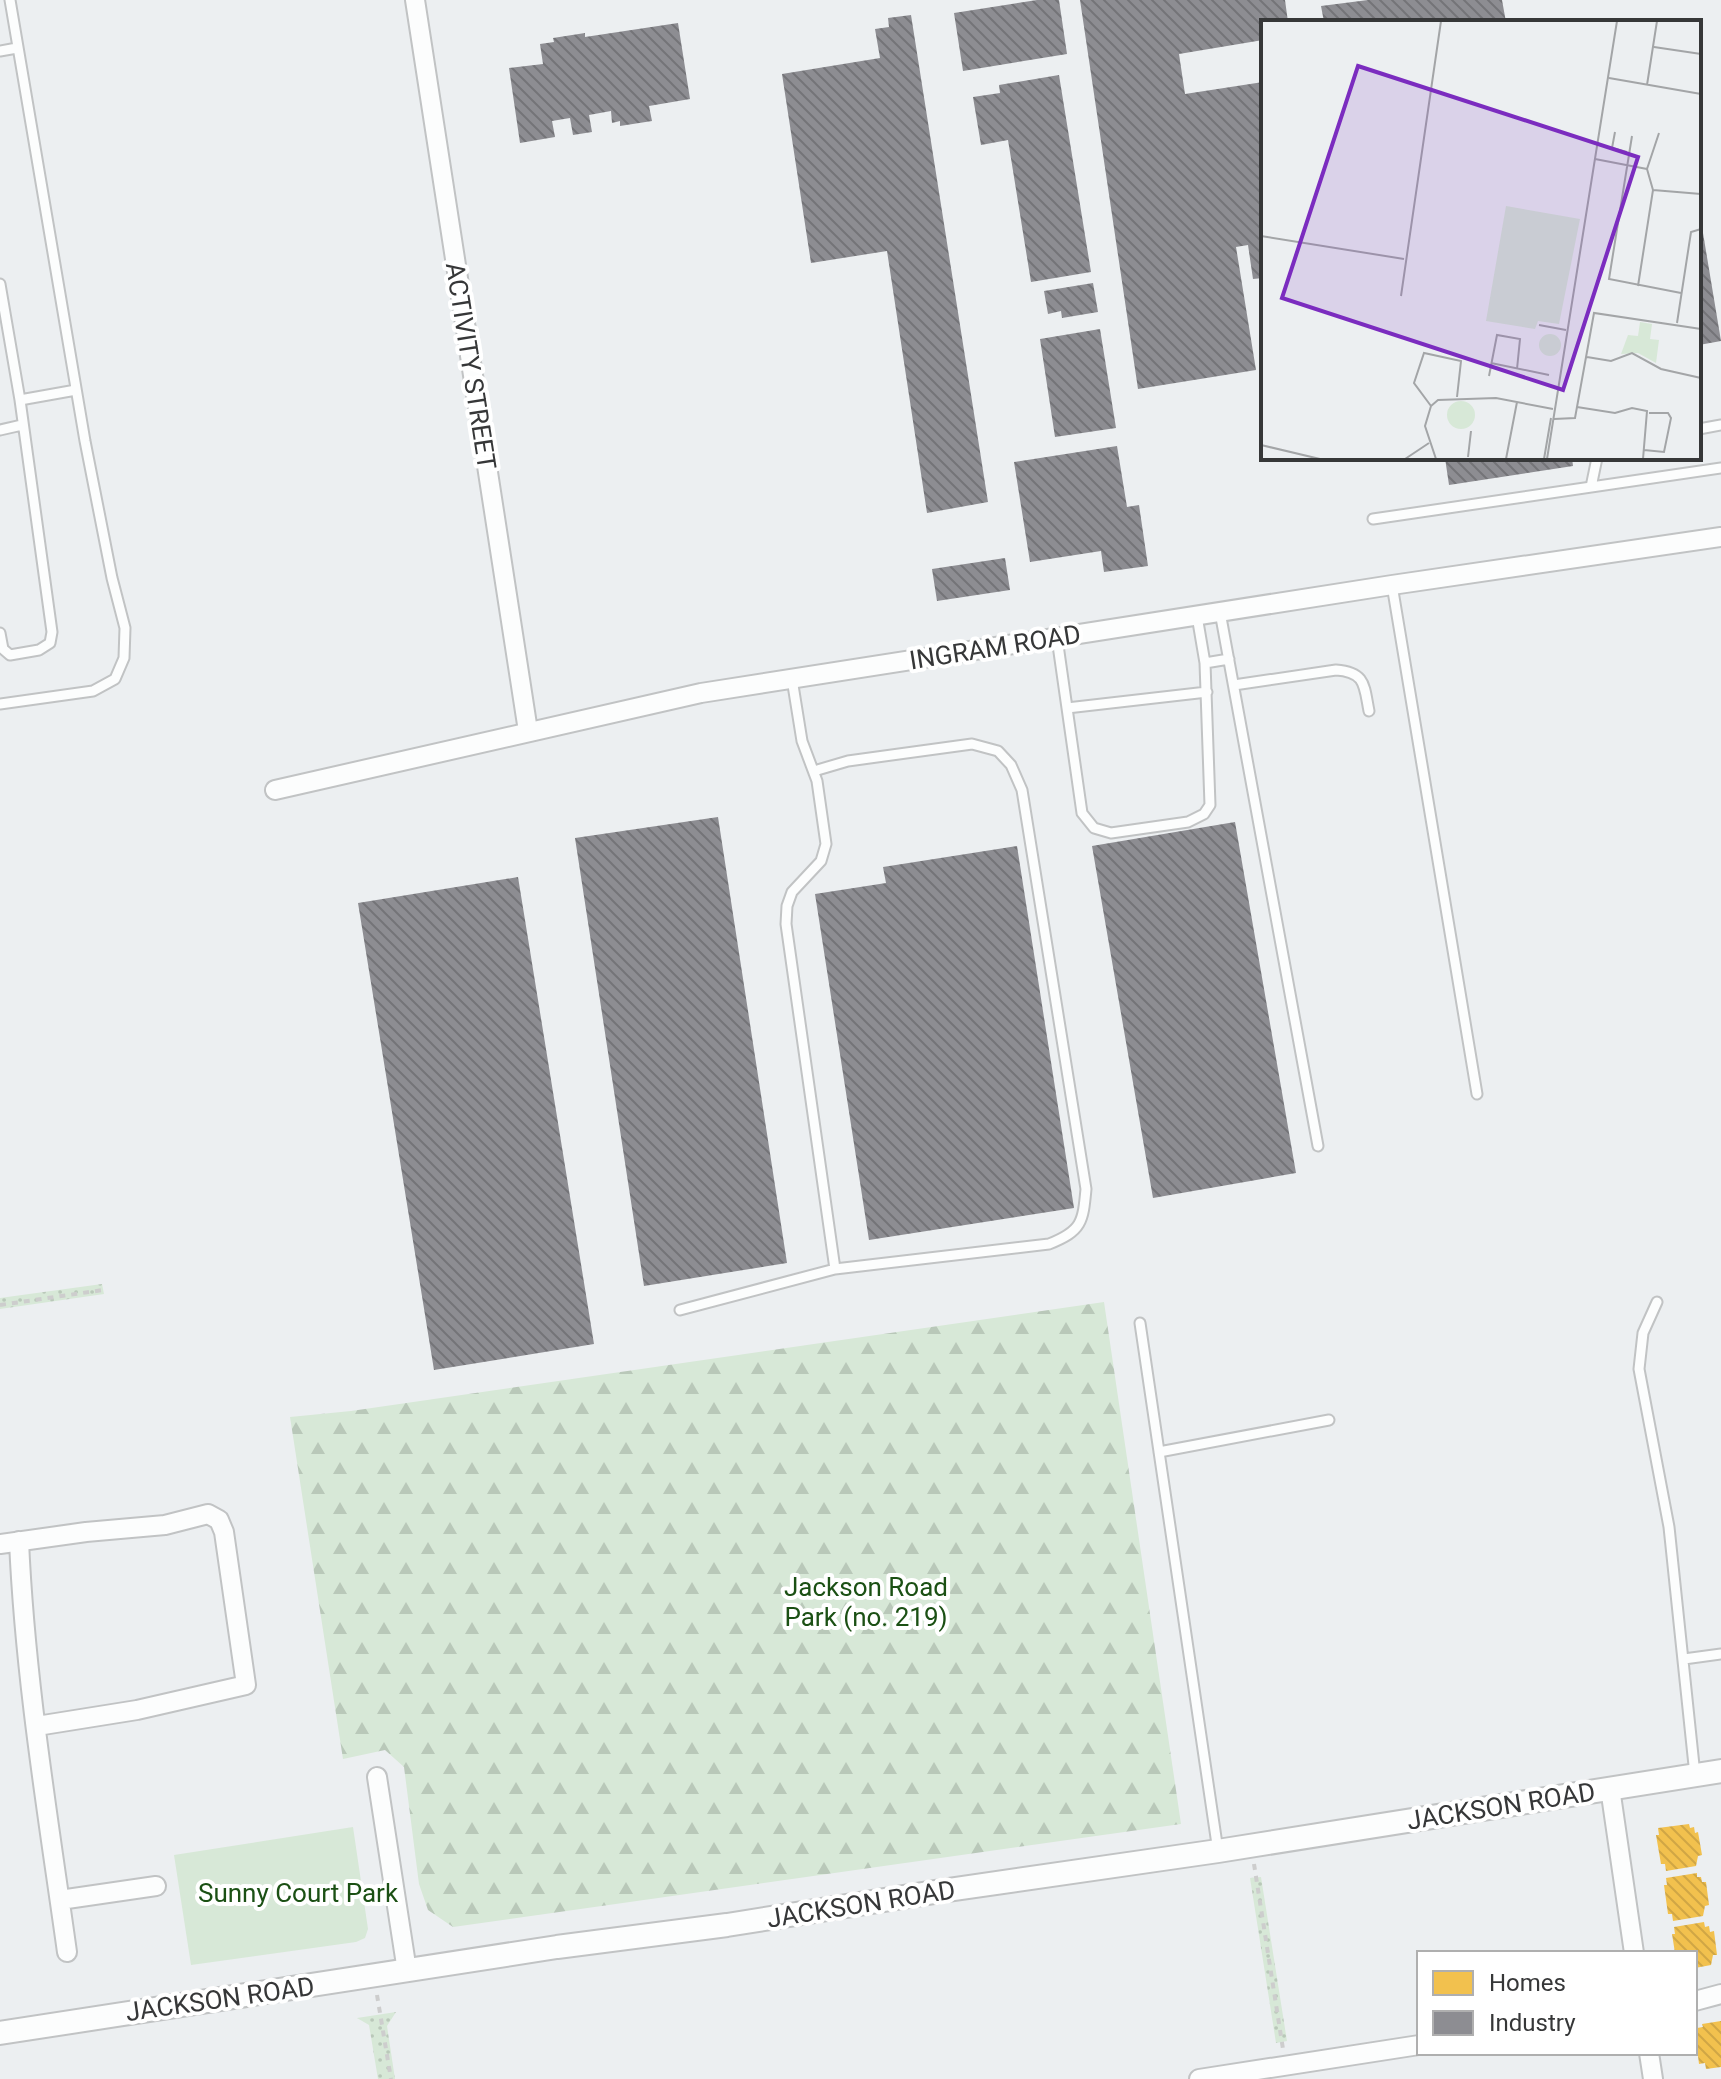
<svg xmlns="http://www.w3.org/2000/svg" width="1721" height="2079" font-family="Roboto,sans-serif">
<defs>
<pattern id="grass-dots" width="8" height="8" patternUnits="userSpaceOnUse" patternTransform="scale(2)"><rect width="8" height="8" fill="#d7e8d7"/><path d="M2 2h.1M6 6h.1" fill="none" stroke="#b9c8b9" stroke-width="1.8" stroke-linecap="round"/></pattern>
<pattern id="forest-firs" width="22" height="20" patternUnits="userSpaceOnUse" patternTransform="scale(2)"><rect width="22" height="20" fill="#d7e8d7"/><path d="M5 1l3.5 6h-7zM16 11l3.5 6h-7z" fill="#b9c8b9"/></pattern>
<pattern id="homes-back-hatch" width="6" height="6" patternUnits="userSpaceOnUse" patternTransform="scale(2)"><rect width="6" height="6" fill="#f2c14e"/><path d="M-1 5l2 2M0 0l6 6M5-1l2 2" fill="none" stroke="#d0a645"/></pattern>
<pattern id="industry-back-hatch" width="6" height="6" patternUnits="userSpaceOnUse" patternTransform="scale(2)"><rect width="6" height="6" fill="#8d8d92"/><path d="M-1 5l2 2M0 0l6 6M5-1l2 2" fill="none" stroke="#747478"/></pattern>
</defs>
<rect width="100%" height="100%" fill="#eceff1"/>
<path fill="url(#grass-dots)" d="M102 1284 104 1294 0 1309V1298Z
M1261 1877 1287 2041 1276 2043 1250 1878Z
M396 2012 387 2026 395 2079H378L369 2025 357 2018Z"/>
<path fill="url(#forest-firs)" d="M1104 1302 1181 1824 453 1927 428 1910 419 1884 404 1767 385 1750 343 1759 290 1417 351 1411Z"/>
<path fill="#d7e8d7" d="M353 1827 368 1929 365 1938 356 1942 191 1965 174 1855Z"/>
<path fill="url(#homes-back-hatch)" d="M1689 1824 1690 1828 1694 1827 1695 1833 1698 1832 1702 1855 1698 1856 1696 1866 1666 1871 1665 1864H1661L1656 1835H1659L1658 1828Z
M1697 1873V1877H1701L1702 1882H1706L1709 1905 1705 1906 1703 1916 1673 1921 1672 1914H1668L1664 1885H1667L1666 1878Z
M1704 1922 1705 1927 1709 1926 1710 1932 1714 1931 1717 1955H1713L1711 1965 1695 1968V1953H1675L1672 1934H1675L1674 1927Z
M1721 2021V2067L1706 2069 1705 2063 1699 2064 1695 2032H1698L1697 2028 1703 2027 1702 2024Z"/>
<path fill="url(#industry-back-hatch)" d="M1037 0H1059L1067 54 963 71 954 13Z
M1080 0H1285L1288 22H1263V40L1179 54 1185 94 1263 82V278L1253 279 1248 245 1236 247 1256 370 1138 389Z
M1368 0H1502L1506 22H1324L1321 6Z
M911 15 988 502 927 513 887 251 811 263 782 74 880 58 875 29 889 27 888 18Z
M678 23 690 99 649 106 652 121 620 126V121L612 123 611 111 589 115 592 132 573 135 570 118 552 121 555 137 520 143 509 68 543 64 540 44 554 42 553 38 585 33V37Z
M1059 75 1091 272 1031 282 1008 140 981 145 973 97 1000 93 999 85Z
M1699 209 1721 341 1699 345Z
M1093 283 1098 312 1062 318 1061 311 1048 314 1044 291Z
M1100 329 1116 428 1055 437 1040 339Z
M1117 446 1127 507 1139 505 1148 566 1104 572 1101 551 1030 562 1014 462Z
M1445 458H1572L1573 466 1449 485Z
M1005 558 1010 590 937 601 932 569Z
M718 817 787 1263 644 1286 575 838Z
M1235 822 1296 1173 1153 1198 1092 846Z
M1017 846 1074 1208 869 1240 815 894 886 883 883 867Z
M518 877 594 1344 434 1370 358 903Z"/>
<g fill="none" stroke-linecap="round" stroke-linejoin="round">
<g stroke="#c1c3c4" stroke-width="13">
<path id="service" d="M0 51 17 48
M20 400 76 390
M1699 429 1721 425
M0 430 22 425
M1591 487 1597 458
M1373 519 1721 468
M1392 585 1477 1094
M1220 612 1318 1146
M1197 616 1205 663
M0 633 3 649 10 655 39 650 50 643 52 632 20 400 0 284
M1057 638 1082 813 1094 828 1111 833 1188 822 1204 814 1210 805 1205 663 1229 659
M792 679 802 741 817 781 826 844 821 861 792 892 787 906 786 924 835 1269
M1234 685 1336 670C1366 672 1364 686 1369 711
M0 704 93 691 115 679 124 658 125 628 112 578 85 441 10 0
M1067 708 1207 692
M1657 1302 1643 1333 1639 1369 1669 1527 1695 1775
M680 1310 835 1269 1049 1244C1082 1231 1083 1222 1086 1189L1022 790 1011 765 998 751 972 744 848 761 814 771
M1140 1323 1218 1851
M1159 1452 1329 1420
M1684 1659 1721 1654"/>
</g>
<g stroke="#c1c3c4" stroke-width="22">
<path id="minor" d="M415 0 528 731
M275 790 701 693 1392 585 1721 537
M19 1541C25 1679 48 1816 67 1952
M0 1544 86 1532 165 1525 208 1514 219 1520 224 1532 246 1685 137 1710 37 1726
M377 1777 407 1971
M1610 1788 1634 1953
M60 1900 156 1886
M1695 2001 1721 1994
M1649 2053 1653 2079
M1199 2079 1419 2045"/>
</g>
<g stroke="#c1c3c4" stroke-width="26">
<path id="tertiary" d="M0 2033 557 1947 727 1925 941 1891 1218 1851 1721 1771"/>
</g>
<path stroke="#cdcdcd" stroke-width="4" stroke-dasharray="6 6" stroke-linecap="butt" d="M0 1305 103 1290
M1254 1864 1283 2049
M377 1995 391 2079"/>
<use href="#service" stroke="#fcfdfd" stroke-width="9"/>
<use href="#minor" stroke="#fcfdfd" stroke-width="18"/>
<use href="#tertiary" stroke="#fcfdfd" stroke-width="22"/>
</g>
<g text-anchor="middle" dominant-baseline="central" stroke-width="8" stroke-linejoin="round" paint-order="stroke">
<g font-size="26" fill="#363738" stroke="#fff">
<text transform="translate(471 366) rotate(81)">ACTIVITY STREET</text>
<text transform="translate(995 647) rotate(-9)">INGRAM ROAD</text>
<text transform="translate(1501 1806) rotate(-9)">JACKSON ROAD</text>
<text transform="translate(861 1904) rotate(-9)">JACKSON ROAD</text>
<text transform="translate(220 1999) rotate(-8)">JACKSON ROAD</text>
</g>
<g font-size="26" fill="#1b5014" stroke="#fff">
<text x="866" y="1587">Jackson Road<tspan x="866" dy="30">Park (no. 219)</tspan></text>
<text x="298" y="1893">Sunny Court Park</text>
</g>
</g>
<g transform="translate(1261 20)">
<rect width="440" height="440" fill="#eceff1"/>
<path d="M245 186 319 199 298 304 277 301 274 309 225 301Z" fill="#d7e8d7"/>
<path d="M379 302 391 304 389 319 398 320 395 343 377 333 360 334 367 315 377 316ZM278 325a11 11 0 1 1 22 0a11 11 0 1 1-22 0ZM186 395a14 14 0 1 1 28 0a14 14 0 1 1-28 0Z" fill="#d7e8d7"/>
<path fill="none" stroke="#a3a5a7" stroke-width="2" d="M393 27 440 34M348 58 440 74M386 65 396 1M354 112 351 128 366 132M371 116 348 259 420 273M334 139 386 149M386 149 398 113M392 170 440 174M0 216 143 239M377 266 392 170 386 149M140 276 180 1M416 303 430 212 440 209M278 305 305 310M326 337 350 341 371 333 400 349 440 358M230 343 288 355M228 356 236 315 259 319 256 349M170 386 153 363 163 333 200 341 196 377M316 387 354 393 371 388 386 391 382 439M293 399 314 398 333 293 440 309M0 425 59 439M383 430 403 432 410 398 407 393H388M207 437 210 411M144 439 168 423M175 439 164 406 170 386 177 380 235 378 292 389M245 439 256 382M283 439 290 398M286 439 356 1"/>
<path fill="#7b2cbf" fill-opacity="0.15" stroke="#7b2cbf" stroke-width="4" d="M97 46 377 137 302 370 21 278Z"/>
<rect width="440" height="440" fill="none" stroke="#363738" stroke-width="4"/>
</g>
<rect x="1417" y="1951" width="280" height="104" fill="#ffffff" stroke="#afafaf" stroke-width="2"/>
<rect x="1433" y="1971" width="40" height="24" fill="#f2c14e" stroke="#afafaf" stroke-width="2"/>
<text x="1489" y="1991" font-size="24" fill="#363738">Homes</text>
<rect x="1433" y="2011" width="40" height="24" fill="#8d8d92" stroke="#afafaf" stroke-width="2"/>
<text x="1489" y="2031" font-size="24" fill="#363738">Industry</text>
</svg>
